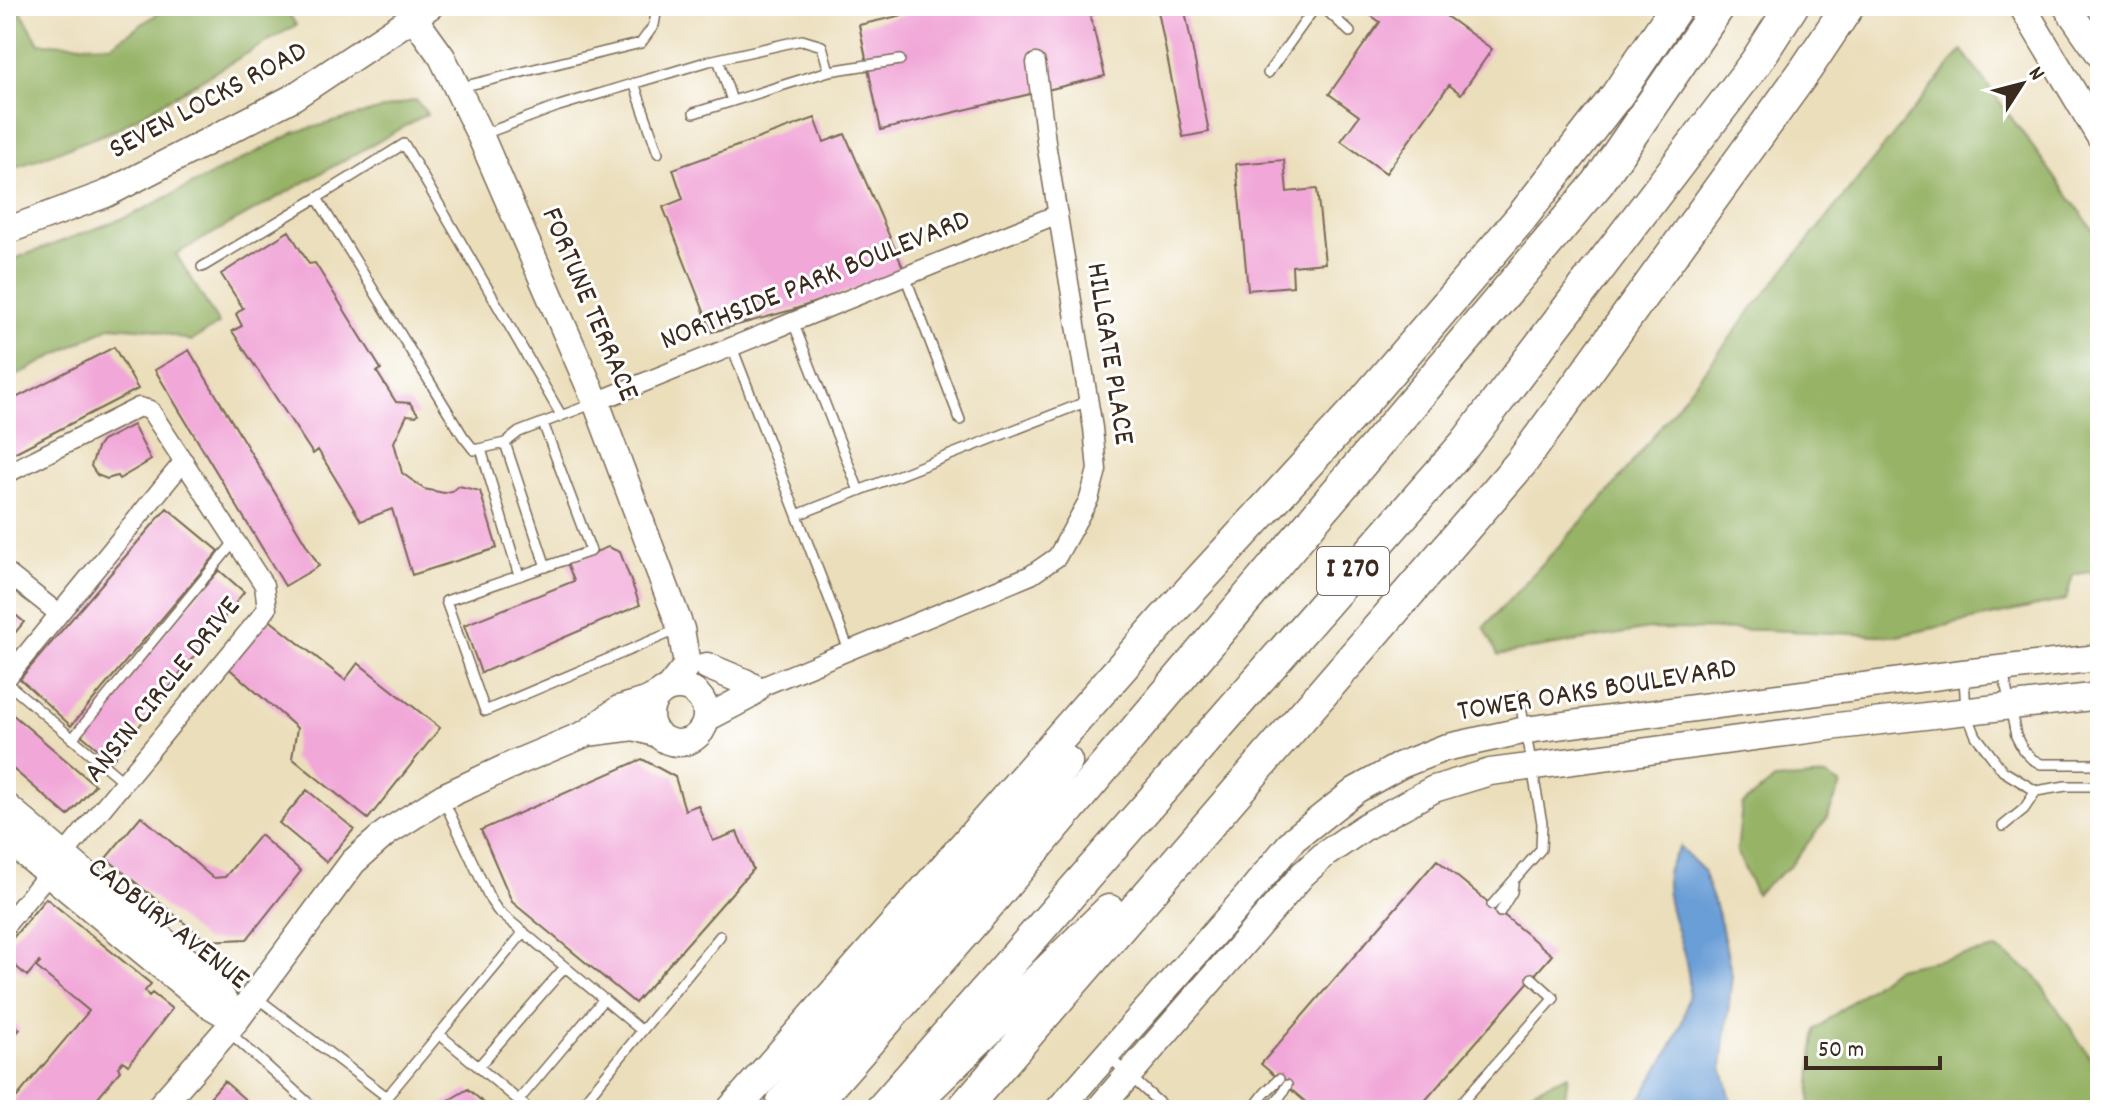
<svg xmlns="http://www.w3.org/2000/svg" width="2106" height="1116" font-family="Dekko,sans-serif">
<rect width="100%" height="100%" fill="#fff"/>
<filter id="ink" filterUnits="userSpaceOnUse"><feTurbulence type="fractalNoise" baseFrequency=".0125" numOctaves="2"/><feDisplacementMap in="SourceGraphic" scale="16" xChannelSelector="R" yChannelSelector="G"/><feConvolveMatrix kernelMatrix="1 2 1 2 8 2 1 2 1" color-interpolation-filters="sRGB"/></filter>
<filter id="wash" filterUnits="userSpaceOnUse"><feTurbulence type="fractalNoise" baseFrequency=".006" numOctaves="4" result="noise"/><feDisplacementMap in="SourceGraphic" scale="32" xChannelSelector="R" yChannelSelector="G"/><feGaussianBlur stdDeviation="1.8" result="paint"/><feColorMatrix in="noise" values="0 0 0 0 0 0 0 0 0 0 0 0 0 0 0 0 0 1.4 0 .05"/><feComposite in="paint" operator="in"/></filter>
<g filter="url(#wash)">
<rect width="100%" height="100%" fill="#ebdebb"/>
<path fill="#96b366" stroke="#686e42" stroke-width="2" d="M6 6H18L39 43 111 45 169 6H284L296 25 115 130 6 171Z
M1962 50 2100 239V570L2073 575 2066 600 1897 636 1766 630 1649 629 1498 655 1484 627 1609 492 1748 315Z
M416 100 427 114 176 254 219 324 191 341 150 329 111 326 6 381V262L132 215 296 132Z
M1827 776 1841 785 1827 818 1790 866 1756 894 1737 852 1742 805 1774 780Z
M1997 949 2034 974 2100 1072V1110H1809L1815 1030 1895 968Z
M1568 1075 1563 1110H1515L1533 1090Z"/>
<path fill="#6a9ed6" stroke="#52647a" stroke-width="2" d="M1680 847 1703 870 1721 924 1732 976 1722 1067 1734 1110H1633C1656 1072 1690 1029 1689 982 1687 946 1664 910 1667 874 1667 865 1676 855 1680 847Z"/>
<g id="blocks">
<path fill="#f1a7d8" d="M942 6H1088L1105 76 881 130 859 25Z
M1157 6H1184L1209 132 1183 137Z
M1358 6H1432L1492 49 1461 94 1449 85 1386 173 1341 141 1359 116 1329 94 1380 22Z
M815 118 824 142 845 134 905 272 792 310 712 332 663 207 683 199 673 169Z
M1284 160 1287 192 1317 189 1325 263 1292 266 1293 286 1248 290 1236 164Z
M289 231 309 264 315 263 381 369 377 372 396 402 410 403 418 414 416 416 407 415 394 442 402 473 424 489 444 493 452 491 459 486 480 491 497 548 412 575 392 509 361 521 318 450 313 454 232 331 242 326 236 314 243 308 221 274Z
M114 347 138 389 6 457V403Z
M189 350 319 566 285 586 155 370Z
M133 425 151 460 119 479 117 476 107 479 97 475 91 466 97 448 102 441Z
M167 508 219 551 71 726 20 679Z
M608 547 620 552 640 605 481 673 464 625 574 581 567 563Z
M219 570 244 592 112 761 78 732Z
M6 607 24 622 6 644Z
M262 614 345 680 358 663 440 728 368 819 292 758 297 728 224 664Z
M12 714 95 785 68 816 6 763V721Z
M642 759 675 777 685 810 698 805 713 841 737 832 753 869 635 1003 512 902 481 830Z
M307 790 354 829 326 862 279 823Z
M141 816 213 878 225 877 260 835 301 871 247 939 206 941 106 858Z
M1437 860 1552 955 1417 1110H1315L1261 1064Z
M46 898 151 984 145 991 149 996 152 993 172 1009 128 1065 123 1061 118 1067 120 1071 87 1110H6L89 1011 36 967 40 963 39 962 27 976 6 958V946Z
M9 1020 20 1029 6 1045V1024Z
M224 1081 257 1110H199Z
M468 1089 492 1110H435L444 1103Z"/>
</g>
</g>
<g filter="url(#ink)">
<use href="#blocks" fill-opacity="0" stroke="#796955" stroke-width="2"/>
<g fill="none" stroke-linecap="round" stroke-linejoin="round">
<g stroke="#796955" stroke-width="12">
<path id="lane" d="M1322 6 1350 32
M718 59 732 101
M829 71 900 60
M1268 73 1316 6
M634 83 658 153
M461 87 641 43 654 25 657 8
M484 134 559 106 709 61 802 40 822 46 829 71 694 113
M202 267 317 198
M905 276 960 420
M793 322 859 491
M732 347 849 650
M561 415 404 144 317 198 463 436 474 450 505 443 519 432 592 404
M543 423 591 551 446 601 485 711 679 629
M505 443 546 567
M481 449 519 576
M797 515 1088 401
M2003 671 2016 736 2023 750 2032 759 2041 764H2100
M1964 677 1966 712 1976 736 2003 771 2036 791 2066 786H2100
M6 682 125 783
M72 739 235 541
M443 799 491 901 498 911 642 1031
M2003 826 2024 809 2036 791
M1492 905 1541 849 1542 823 1519 696
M1500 912 1512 892 1513 884
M256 997 387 1097
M229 1032 316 1110
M439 1034 530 1110
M1109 1057 1167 1110
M478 1067 565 967
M518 1101 604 999
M376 1110 524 932
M577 1110 720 936
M1252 1110 1265 1093 1279 1079
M1259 1110C1273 1108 1281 1097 1287 1085
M1455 1110 1554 998 1532 978"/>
</g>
<g stroke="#796955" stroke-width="21">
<path id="street" d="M596 402 1058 214
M6 474 139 407 150 410 264 585 267 609 6 925
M6 572 59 614
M6 679 184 461
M756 689 1031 575 1057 557 1089 499 1097 470 1093 428 1047 149 1036 63"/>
</g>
<g stroke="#796955" stroke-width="29">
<path id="secondary" d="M2022 6 2100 137
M2066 6 2100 55
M414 18 442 57 480 135 596 402 681 629 687 665 668 689
M6 231 106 194 292 98 430 6
M650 715a28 28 0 1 1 56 0a28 28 0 1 1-56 0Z
M707 718 747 697 756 689 745 682 707 666
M587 733 634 727 658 734
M6 806 213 983 236 1020
M6 838 206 1003 232 1018
M157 1110 236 1020 353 862 386 833 443 797 518 762 587 733 619 709 646 701 660 694
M1058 1110 1248 895 1294 839 1356 790 1401 765 1444 748 1526 730 1963 673 2089 659 2100 656
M1098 1110 1303 874 1324 855 1366 826 1434 789 1490 772 1838 726 2100 696"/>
</g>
<g stroke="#796955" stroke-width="35">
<path id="highway" d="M911 1105 1109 911
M733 1110 1165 618 1359 407 1521 218 1617 95 1677 6
M781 1110 783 1102 974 879 1066 762
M808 1110 981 913 1598 183 1719 6
M881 1110 1465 444 1756 62 1792 6
M962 1110 1521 463 1806 69 1848 6"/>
</g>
<use href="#lane" stroke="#fff" stroke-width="9"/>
<use href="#street" stroke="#fff" stroke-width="18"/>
<use href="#secondary" stroke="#fff" stroke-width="26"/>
<use href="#highway" stroke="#fff" stroke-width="32"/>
</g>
</g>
<g text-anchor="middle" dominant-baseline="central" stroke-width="6" stroke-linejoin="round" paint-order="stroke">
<rect fill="#fff" stroke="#766a62" stroke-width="2" x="1317" y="547" width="72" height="48" rx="6"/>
<g font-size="28" font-weight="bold" fill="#3b2a1e">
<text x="1353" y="571">I 270</text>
</g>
<g font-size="30" fill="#3b2a1e" stroke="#fff">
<text transform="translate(209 102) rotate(-28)">SEVEN LOCKS ROAD</text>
<text transform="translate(816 282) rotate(-22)">NORTHSIDE PARK BOULEVARD</text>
<text transform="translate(588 305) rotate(67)">FORTUNE TERRACE</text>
<text transform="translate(1108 354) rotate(81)">HILLGATE PLACE</text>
<text transform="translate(164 691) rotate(-51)">ANSIN CIRCLE DRIVE</text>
<text transform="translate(1597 692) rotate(-9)">TOWER OAKS BOULEVARD</text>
<text transform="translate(167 925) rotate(38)">CADBURY AVENUE</text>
</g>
</g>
<rect width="2106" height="1116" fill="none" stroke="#fff" stroke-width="32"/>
<g transform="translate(2022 84) rotate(54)" stroke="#ffffff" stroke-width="6" paint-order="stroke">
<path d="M0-6L14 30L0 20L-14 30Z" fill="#3b2a1e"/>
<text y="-12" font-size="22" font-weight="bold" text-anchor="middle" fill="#3b2a1e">N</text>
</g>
<path d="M1806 1056v12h134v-12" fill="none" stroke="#3b2a1e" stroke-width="4"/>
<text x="1818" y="1056" font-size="24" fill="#3b2a1e" stroke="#ffffff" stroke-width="6" paint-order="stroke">50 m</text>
</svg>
